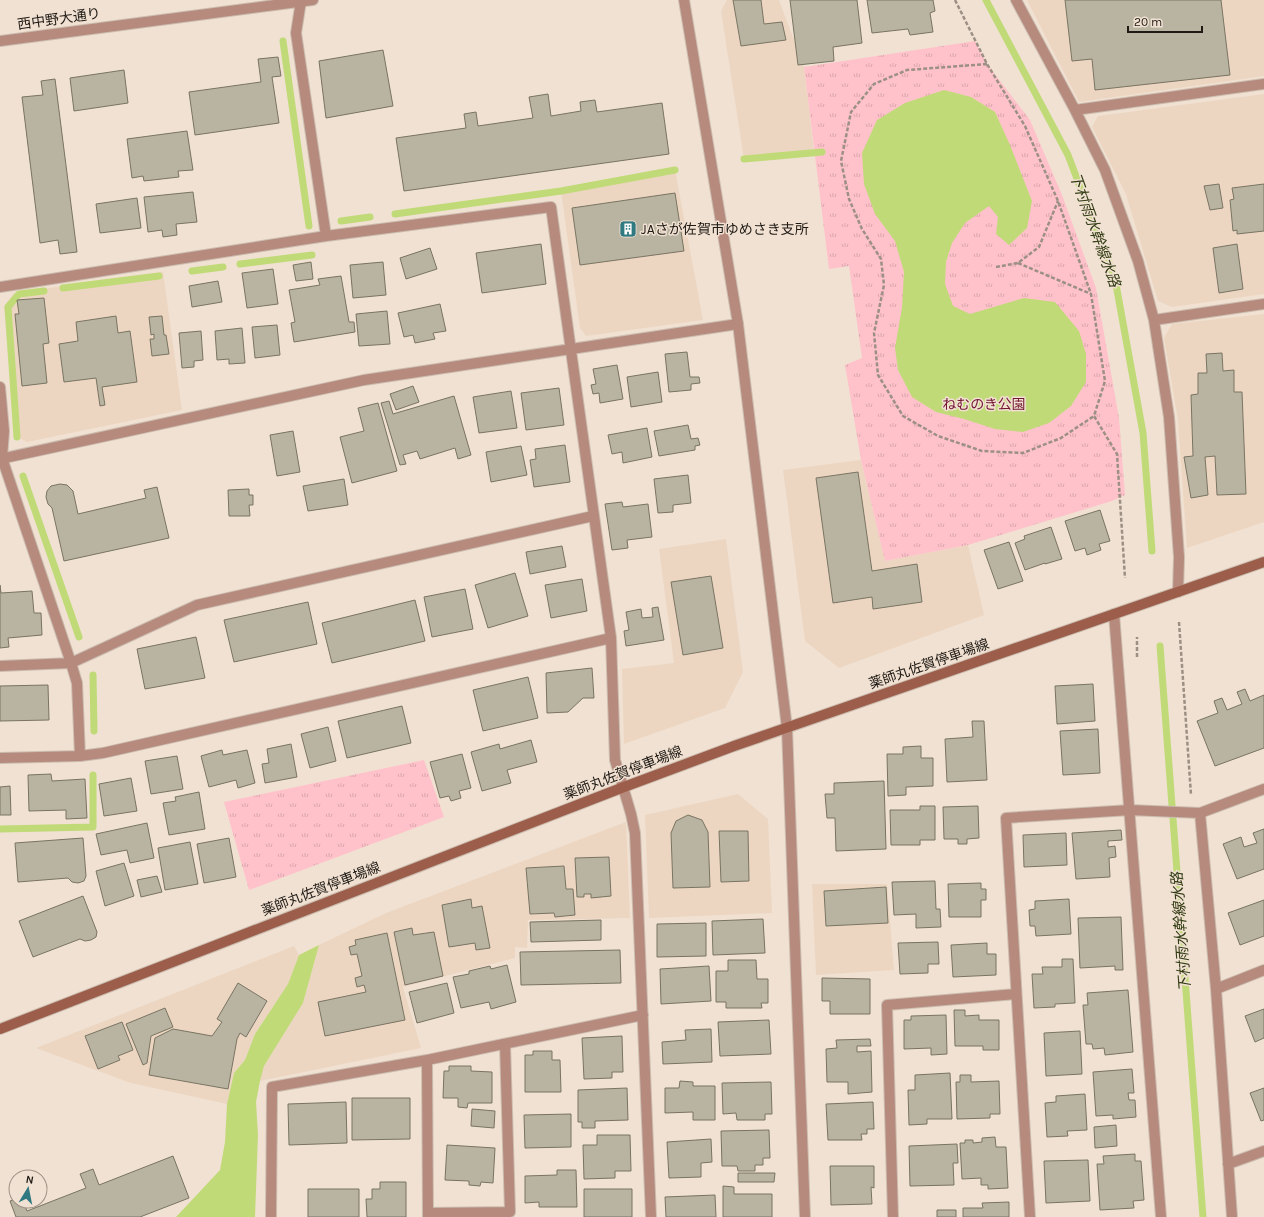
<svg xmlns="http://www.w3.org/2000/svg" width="1264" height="1217" font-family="Karla,'Noto Sans JP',sans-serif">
<defs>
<pattern id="grass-tufts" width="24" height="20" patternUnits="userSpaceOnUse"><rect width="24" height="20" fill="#ffc2ca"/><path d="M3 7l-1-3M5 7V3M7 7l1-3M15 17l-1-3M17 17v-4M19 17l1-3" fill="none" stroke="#daa6ad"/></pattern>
</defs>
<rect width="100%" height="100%" fill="#f1e1d2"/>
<path fill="#ecd6c1" d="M727 0H779L804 67 814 152 744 159 721 11Z
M1027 0H1264V76L1079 102Z
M1264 94V294L1172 307 1158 301 1126 194 1092 127 1098 116Z
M675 170 703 320 586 336 580 328 561 191Z
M163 272 182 410 27 442 15 436 4 306 14 293Z
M1264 314V522L1187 548 1178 420 1164 338 1172 324Z
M861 460 885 561 968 545 984 615 839 668 805 641 783 470Z
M726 539 743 672 725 708 624 744 622 669 674 663 659 549Z
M738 794 768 819 772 913 649 918 645 815Z
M626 822 630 918 528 920 527 948 515 947V958L403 987 421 1048 260 1081 264 1066 303 1003 319 945 386 913Z
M812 884H887L894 970 816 975Z
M294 946 299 955 288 984 255 1034 245 1060 234 1073 227 1104 131 1083 36 1048Z"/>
<path fill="url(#grass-tufts)" d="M975 41 987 64 1030 120 1062 195 1096 288 1119 418 1125 495 1112 501 968 545 885 561 861 460 845 365 862 358 849 266 829 269 804 67Z
M424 760 444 817 249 890 224 802Z"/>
<path fill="#c0da78" d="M944 90 971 97 995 112 1010 145 1032 201 1027 228 1009 245 996 234 998 217 989 206 965 223 952 243 946 262 945 284 953 306 970 314 1024 298 1055 302 1079 331 1086 354V382L1071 406 1049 423 1023 432 995 429 964 419 936 412 912 397 898 370 895 348 902 307 904 272 895 241 875 214 864 184 862 153 877 120 905 103Z
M319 945 303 1003 264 1066 260 1081 256 1102 258 1135 255 1217H176L220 1170 225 1142 227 1104 234 1073 245 1060 255 1034 288 984 299 955Z"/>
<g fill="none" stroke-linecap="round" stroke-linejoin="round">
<path stroke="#c0da78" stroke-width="7" d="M986 0 1068 155 1115 279 1143 433 1152 551
M283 41 309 226
M744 159 822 152
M395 214 561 191 675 170
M341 221 370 217
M240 264 312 255
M192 271 223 267
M63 288 159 276
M17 437 8 307 19 294 44 291
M23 476 79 637
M1160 646 1203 1217
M93 675 94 731
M0 829 93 827V775"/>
</g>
<path fill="#b9b4a1" stroke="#797462" d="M733 0H761L764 24 782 22 786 40 741 46Z
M790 0H857L862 43 833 47 834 61 798 65Z
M867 0H933L935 11 930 13 933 32 910 35 908 29 872 33Z
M1065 0H1221L1230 75 1095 90 1092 59 1072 61Z
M383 50 393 106 326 118 319 61Z
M278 57 281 76 272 77 279 123 195 135 189 92 261 82 258 59Z
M124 70 128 103 74 111 70 78Z
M55 79 77 252 60 254 58 240 40 243 22 97 43 95 41 81Z
M548 94 551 116 581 111 580 102 595 100 597 112 662 103 669 154 404 191 396 138 466 128 464 114 476 112 478 126 533 118 529 97Z
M187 131 193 170 178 171 179 177 144 181 143 176 132 178 127 139Z
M1219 184 1223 208 1210 210 1204 186Z
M1264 184V231L1237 234V230L1233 231 1230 200 1234 199 1232 188Z
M193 192 197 222 176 224 177 235 163 237 162 230 148 232 144 197Z
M675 193 684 251 580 265 572 208Z
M137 198 141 228 100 233 96 204Z
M541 244 546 284 482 293 476 253Z
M1237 244 1243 289 1219 293 1213 248Z
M430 248 437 269 406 279 400 258Z
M311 262 313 279 296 281 293 265Z
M383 262 386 295 353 298 350 265Z
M273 269 278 304 247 308 242 273Z
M341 276 349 322H354L355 332 294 342 291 323 295 322 289 290 320 285 318 279Z
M218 281 222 302 192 307 189 286Z
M44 298 49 343 43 344 47 383 22 386 15 314H19L17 300Z
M440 304 446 331 433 333 435 339 415 343 413 335 404 337 398 313Z
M387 311 390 344 359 346 356 314Z
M116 316 118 333 130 331 137 382 102 387 105 405 100 406 96 378 64 382 59 344 78 341 76 322Z
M162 316 164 335H166L169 354 152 356 150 339H154V334L151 335 149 317Z
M277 325 280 355 255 358 252 327Z
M242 328 245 363 229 364V359L217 360 215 331Z
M201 331 203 360 194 361V367L182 368 179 333Z
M687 352 690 377H699L700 383 691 384V390L669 392 665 354Z
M1222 353 1223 371 1234 370V392H1242L1246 494 1217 495 1215 456 1205 457 1208 495 1191 498 1184 457 1193 456 1191 395 1198 394V373H1207L1206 354Z
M617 365 623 399 600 403 599 393 593 394 591 385 596 384 593 369Z
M658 372 662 402 631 407 627 377Z
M413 386 419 402 396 410 390 394Z
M559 388 564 425 526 430 521 393Z
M511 391 517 428 479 433 473 397Z
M454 396 471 455 458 459 455 448 420 459 417 451 403 455 406 464 400 465 381 403 389 401 393 414Z
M378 403 397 471 352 483 340 437 364 431 358 408Z
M688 425 691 439 698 438 700 445 695 446V450L659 456 654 431Z
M647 428 652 457 623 463 622 452 612 454 608 435Z
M293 431 300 472 277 476 270 435Z
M565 445 570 482 534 487 530 460 536 459 535 449Z
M521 446 527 475 491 482 486 452Z
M858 472 872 571 917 564 922 602 873 609 872 597 833 603 816 478Z
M688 475 691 503 673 505V512L658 513 654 479Z
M344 479 348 505 308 511 303 486Z
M60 484 67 485 73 491 78 514 146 498 144 490 157 487 169 538 64 561 52 508 48 504 46 497 47 491 51 486Z
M249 489V495H253V505H249L250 516H229L228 490Z
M622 502 623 507 648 504 652 537 627 540 628 548 612 550 605 504Z
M1100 510 1110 541 1099 544 1101 550 1087 555 1085 548 1075 551 1065 521Z
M1051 527 1062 559 1045 564V563L1025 570 1015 543 1025 539 1024 536Z
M1009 542 1023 581 998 589 984 550Z
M562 546 566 567 530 574 526 552Z
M515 573 528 616 488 628 475 585Z
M711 576 723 648 683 655 671 582Z
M582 579 587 611 551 618 545 585Z
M0 585 1 593 32 591 34 613H41L42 635 8 638 9 647 0 648Z
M465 589 473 629 432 637 424 597Z
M415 600 425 641 332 663 322 623Z
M308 602 317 644 234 662 224 620Z
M658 607 664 640 626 646 624 631 629 630 626 612 641 609 642 618 653 617 652 608Z
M196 637 205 678 145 689 137 649Z
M592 668 594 698H583L568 712 547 713 546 673Z
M528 677 538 718 483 731 473 690Z
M1093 684 1095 721 1057 724 1055 686Z
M48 685 49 720 0 721V686Z
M1245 689 1250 701 1264 695V748L1215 766 1197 721 1218 713 1214 701 1222 698 1227 710 1242 704 1237 692Z
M402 706 411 743 347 758 338 721Z
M972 721H984L987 780 947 782 945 739 973 737Z
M328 727 336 761 310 768 301 734Z
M1098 729 1100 773 1063 775 1060 731Z
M531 740 537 762 507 770 511 783 482 791 471 752 499 744 500 749Z
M291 744 297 777 265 783 262 764 269 763 267 749Z
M921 746V758H933V786L906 787V795L888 796 887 754H903V747Z
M222 750 223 755 247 750 255 783 238 788 236 780 209 787 201 756Z
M462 754 471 788 459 791 461 798 451 801 449 796 440 798 430 762Z
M177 756 183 789 151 794 145 761Z
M51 774 52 781 85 779 87 818 66 819V810L29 811 28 775Z
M131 778 137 811 104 816 99 784Z
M884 781 886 849 836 851 835 818H827L825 794H834V783Z
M10 786 11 815H0V787Z
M199 792 205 829 169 835 163 803 176 801 175 797Z
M920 806H935V840H920V845H891L890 810H920Z
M978 806 979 838 967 839V844H958V839H944L943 807Z
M688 815 702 820 708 832 710 887 673 888 671 833 676 821Z
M147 823 154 858 130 863 127 850 101 855 96 834Z
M1264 829V869L1237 879 1223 844 1241 837 1244 847 1257 843 1253 833Z
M1121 830 1122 840 1108 841V847L1115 846 1116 857 1109 858 1110 877 1076 879 1072 833Z
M719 831H748L749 881 721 882Z
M1066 833 1067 865 1024 867 1023 835Z
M83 838 86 876 84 881 78 883 72 882 68 878 18 882 15 843Z
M229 838 236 877 204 883 197 844Z
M190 842 198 884 165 890 158 848Z
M609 857 611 896 591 898V894H584V897H577L575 858Z
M124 863 134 896 105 906 96 871Z
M564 866 566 889H573L575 915 555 917 554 913 530 914 526 868Z
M157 876 162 892 141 897 137 880Z
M935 881 936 909H940L941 927 916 928V914L894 915 892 882Z
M981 883V889H986V900H981V917H949L948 884Z
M886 887 888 923 826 926 824 891Z
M83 896 97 932 96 937 91 940 85 941 80 939 33 957 19 921Z
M471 899 472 908 482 906 490 948 476 950 475 943 449 947 442 905Z
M1069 899 1071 934 1036 936 1035 926H1030L1029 910 1035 909V901Z
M1264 900V936L1240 945 1228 913Z
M1121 917 1123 970H1115V966L1080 968 1078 918Z
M763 919 765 953 713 955 712 921Z
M601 920V940L531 942 530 922Z
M706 923V956L657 957V924Z
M412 928 413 935 434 932 443 976 405 985 394 932Z
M387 933 405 1020 325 1036 318 1002 366 992 364 985 357 987 355 978 362 976 357 954 351 955 349 947 356 945 355 940Z
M938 942 939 964H928V973L900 974 898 943Z
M987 943V954H996V975L953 977 951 945Z
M620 950 621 983 521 985 520 952Z
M1062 959H1073L1075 1003 1055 1004V1007L1034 1008 1032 974H1043L1042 967H1062Z
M728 960H756L757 979H768V1003H761L762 1008H726V1002H716V971H728Z
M507 965 516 1002 491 1009 489 1002 461 1008 453 977 469 974V971L490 966 491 969Z
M709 966 711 1001 661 1004 660 969Z
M822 978 870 979V1014H830V1001H822Z
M238 983 267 1001 246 1037 240 1033 237 1039 228 1089 149 1075 155 1038 173 1029 212 1036 222 1022 217 1019Z
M447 983 454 1013 417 1023 409 992Z
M1128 990 1133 1052 1105 1055 1104 1048 1093 1049 1092 1044H1086L1083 1005H1088L1087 993Z
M165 1008 173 1027 151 1036 147 1063 143 1065 126 1024Z
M1264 1009V1038L1255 1042 1245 1016Z
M954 1010H965V1016L979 1015V1020H999V1050H983V1046H955Z
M946 1015 947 1054 931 1055V1048L904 1049V1020H911V1016Z
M769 1020 771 1054 720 1056 718 1022Z
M122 1022 133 1050 118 1056 120 1060 98 1069 85 1036Z
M711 1029 712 1062 663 1064 662 1042 686 1040 685 1030Z
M1080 1031 1082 1074 1046 1076 1044 1033Z
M622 1036 623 1072H612V1078L584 1079 582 1038Z
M870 1039 871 1046H857V1052L871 1051 872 1092 848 1094V1082H827L826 1049 837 1048 836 1040Z
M533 1051H552V1060H560L561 1092H525V1055H533Z
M449 1066H471V1071L492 1072V1103H468L467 1108 458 1107V1098H443L444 1071H449Z
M1132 1069 1134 1093H1128L1129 1100H1135L1136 1117 1113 1119V1115L1096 1116 1093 1072Z
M950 1073 952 1119H927V1124L909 1125 908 1090H915V1075Z
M960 1075H971V1082L999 1081 1000 1114H990V1118L957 1119 956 1082H960Z
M680 1081 693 1082V1086H715V1120H693V1112L665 1113V1088H679Z
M771 1082 772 1114H765V1120H737L736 1113 723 1114 722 1083Z
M627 1088 628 1120 595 1121V1128H582V1122H578V1090Z
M1264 1088V1120L1261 1121 1250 1093Z
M1085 1094 1087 1130 1067 1131 1068 1136 1047 1137 1045 1103 1056 1102V1096Z
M352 1098H410V1139L352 1140Z
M346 1102 347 1143 289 1145 288 1104Z
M873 1102 874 1129H867V1134H861L862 1140H828L826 1104Z
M472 1109 495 1111 494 1128 471 1126Z
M571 1114V1147L525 1148 524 1115Z
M1116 1125 1117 1146 1095 1148 1094 1127Z
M769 1130 770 1158H763V1165H755V1171H738L737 1166H722L721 1131Z
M597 1135H630L631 1171H615V1178L584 1179 583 1145H597Z
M995 1137 996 1147H1006L1008 1188 988 1189V1185H981V1178L962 1179 960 1143H965V1140H973V1143L982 1142V1138Z
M711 1139 712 1162 701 1163V1177L669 1178 667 1142Z
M957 1144 958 1163H953L954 1185 910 1186 909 1146Z
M447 1145 495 1148 493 1183 481 1182 480 1186 469 1185V1181L445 1180Z
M1135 1154V1161H1141L1144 1200 1133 1201 1134 1208 1100 1210 1097 1164H1104L1103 1156Z
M173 1156 189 1198 140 1217H16L10 1201 16 1199V1201H23L27 1211 86 1188 80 1174 93 1169 99 1185Z
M1088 1160 1090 1201 1046 1203 1044 1161Z
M830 1166H874V1188L871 1187 872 1204 831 1205Z
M557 1170H576L577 1207H539V1202L525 1203V1176L557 1175Z
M738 1173H775L774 1182H738Z
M380 1182H406V1217H367L366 1199H372V1189H380Z
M723 1186 734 1187V1194H772V1217H723Z
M308 1189H359V1217H308Z
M584 1189H632V1217H584Z
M715 1195 716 1217H666L665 1197Z
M1009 1202V1217H963V1208H983L982 1203Z
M937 1210H956V1217H937Z"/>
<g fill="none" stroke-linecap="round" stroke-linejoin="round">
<g stroke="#cbbdb0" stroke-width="12">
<path id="minor" d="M1016 0 1075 110 1105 170 1138 261 1154 320 1169 417 1179 557 1178 592
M1075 110 1264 84
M0 287 326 236
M1154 320 1264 304
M0 387 4 431 2 458 71 663 77 683 80 756
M0 459 364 380 738 324
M1114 614 1161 1217
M611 638 615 760 631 814 635 833 651 1217
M0 666 71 663 197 605 593 516
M0 758 80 756 103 753 611 638 551 207 326 236 296 33 301 1
M1200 813 1216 989 1232 1217
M1216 989 1264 970
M427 1060 428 1217
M1228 1164 1264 1151
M428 1213 510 1212 505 1044
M271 1217 272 1087 427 1060 643 1015
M893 1217 887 1005 1016 994
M1030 1217 1006 818 1130 810 1200 813 1264 789"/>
</g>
<g stroke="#cbbdb0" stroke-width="12">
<path id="tertiary" d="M684 0 738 324 787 728 805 1217
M0 41 313 0"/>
</g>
<g stroke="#cbbdb0" stroke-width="12">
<path id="secondary" d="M0 1029 624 787 734 746 1264 562"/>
</g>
<path stroke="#9c9085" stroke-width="2.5" stroke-dasharray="4 2" stroke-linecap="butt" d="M955 0 987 64 1025 126 1058 201 1091 294 1105 381 1094 416 1117 454 1125 578
M987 64 907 70 874 84 851 112 841 161 849 199 862 229 881 259 884 285 874 333 878 375 903 416 938 436 982 451 1023 453 1061 438 1094 416
M1018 263 1091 294
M996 267 1018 263 1039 247 1058 201
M1179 622 1191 795
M1137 657V637"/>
<use href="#minor" stroke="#b68a7d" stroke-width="10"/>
<use href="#tertiary" stroke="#b68a7d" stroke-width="10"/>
<use href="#secondary" stroke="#9c5e4b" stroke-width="10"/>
</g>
<defs>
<g id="building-square" transform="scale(0.9)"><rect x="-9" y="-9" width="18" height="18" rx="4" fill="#317981" stroke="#f1e1d2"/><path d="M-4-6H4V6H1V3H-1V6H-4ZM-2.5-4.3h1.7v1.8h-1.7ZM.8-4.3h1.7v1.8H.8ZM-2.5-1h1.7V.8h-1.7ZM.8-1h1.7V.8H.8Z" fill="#fff"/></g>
</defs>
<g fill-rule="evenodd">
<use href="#building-square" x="628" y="229"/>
</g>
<g text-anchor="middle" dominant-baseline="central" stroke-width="3" stroke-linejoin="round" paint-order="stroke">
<g font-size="14" fill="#1f1a14" stroke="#f1e1d2">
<text transform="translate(59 19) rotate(-8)">西中野大通り</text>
<text transform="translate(929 664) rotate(-19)">薬師丸佐賀停車場線</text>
<text transform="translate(623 773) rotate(-21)">薬師丸佐賀停車場線</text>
<text transform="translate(321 889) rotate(-21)">薬師丸佐賀停車場線</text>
</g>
<g font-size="14" fill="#1f1a14" stroke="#f1e1d2" text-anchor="start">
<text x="641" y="229">JAさが佐賀市ゆめさき支所</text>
</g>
<g font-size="14" fill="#721631" stroke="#f1e1d2">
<text x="984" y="404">ねむのき公園</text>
</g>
<g font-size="15" font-style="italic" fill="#323c14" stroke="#f1e1d2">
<text transform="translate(1095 230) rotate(70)">下村雨水幹線水路</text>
<text transform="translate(1181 932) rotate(-94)">下村雨水幹線水路</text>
</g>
</g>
<g transform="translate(28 1189) rotate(10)"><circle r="19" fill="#f1e1d2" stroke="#9d9186"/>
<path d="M0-3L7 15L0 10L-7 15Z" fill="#317981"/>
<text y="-6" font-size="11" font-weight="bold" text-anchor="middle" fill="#1f1a14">N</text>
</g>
<path d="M1128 26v6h74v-6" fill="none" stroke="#1f1a14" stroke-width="2"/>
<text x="1134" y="26" font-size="12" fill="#1f1a14" stroke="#f1e1d2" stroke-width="3" paint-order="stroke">20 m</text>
</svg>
